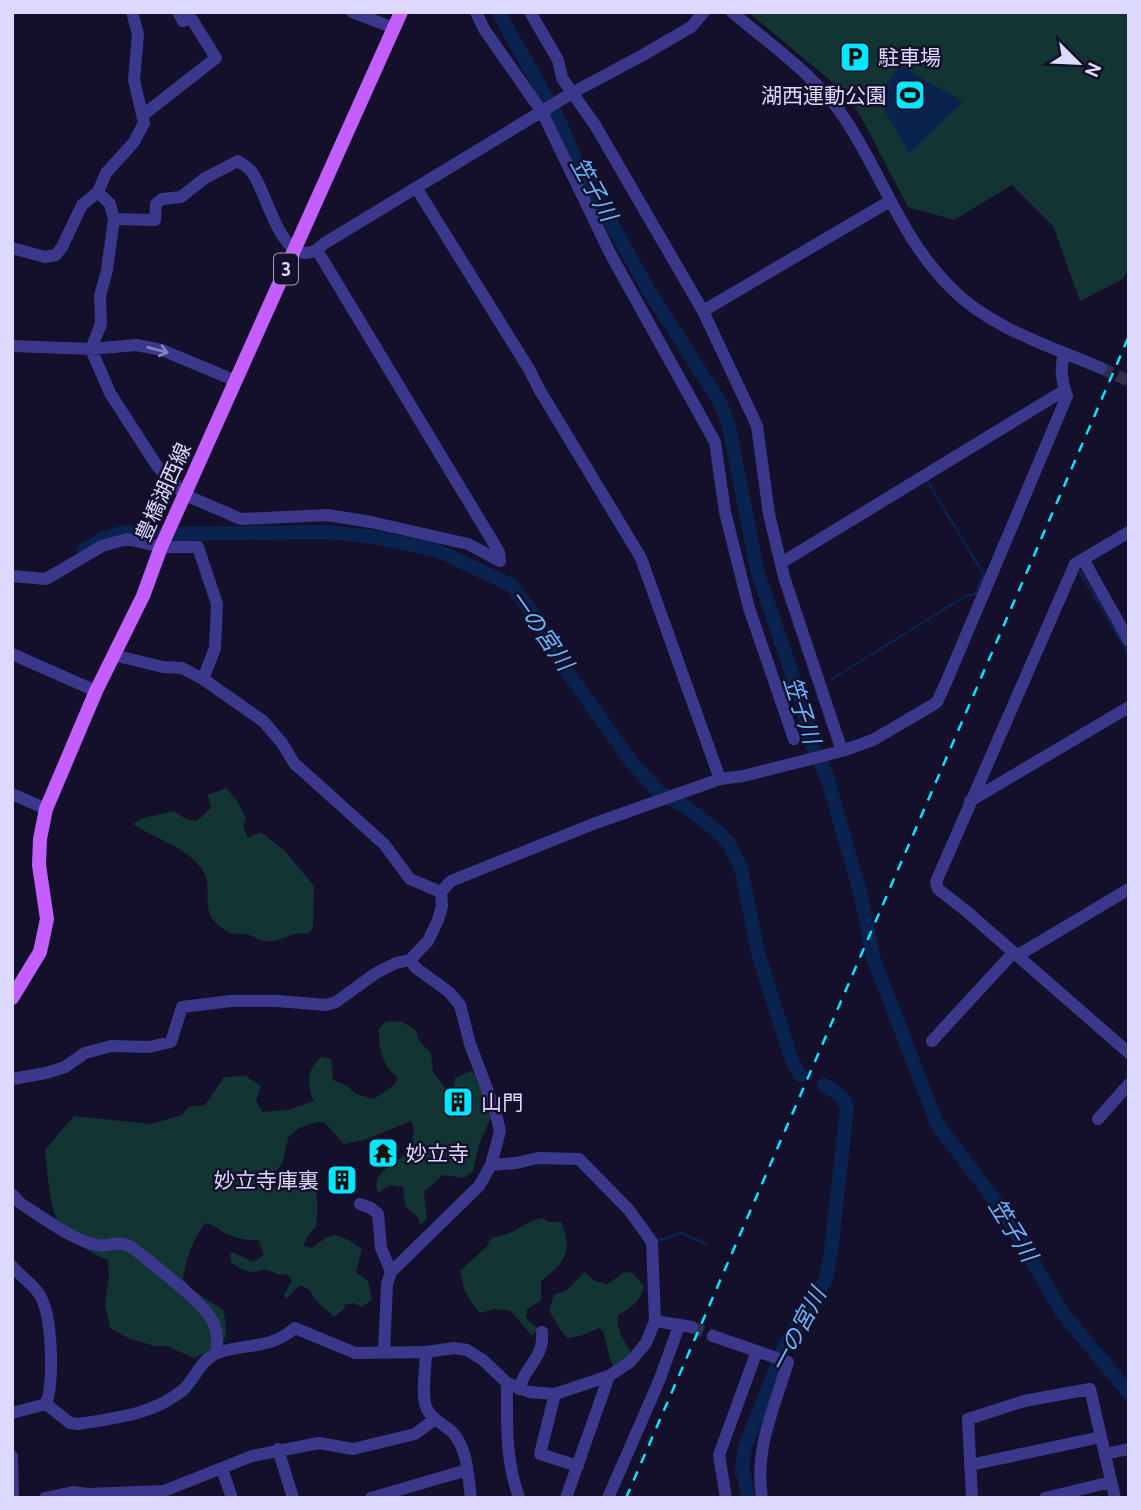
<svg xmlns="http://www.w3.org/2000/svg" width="1141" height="1510" font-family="Cabin,'Noto Sans JP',sans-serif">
<rect width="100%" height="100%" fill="#140f2a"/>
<path fill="#123433" d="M748 12H1129V269L1123 279 1080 301 1053 226 1012 185 954 220 908 207 860 115 843 91Z
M226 788 238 802 246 818 243 825 248 838 261 832 284 850 314 886 313 929 307 934C292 930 280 944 265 941 258 940 252 935 245 934 240 933 234 935 229 932 192 913 218 890 201 868 186 847 154 838 133 824L143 818 174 811 186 819 197 821 211 808 208 795Z
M392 1021 403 1022 416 1031 420 1042 431 1053 433 1072 446 1089H453L455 1078 471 1071 479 1077 491 1117 479 1145 473 1171 464 1178 443 1175 424 1192 427 1219 421 1225 416 1215 405 1206 403 1187 390 1185 378 1193C369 1173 399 1161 411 1150L414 1130 411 1121 367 1139 344 1144 325 1123 318 1122 301 1127 289 1136 282 1163 268 1183 271 1186 282 1188 309 1174C319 1190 318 1208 316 1227L309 1234 303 1246 312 1248C334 1229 340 1234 362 1249L356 1272 368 1281 372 1300 362 1307 353 1303 345 1305 344 1309 334 1317C326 1308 313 1300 310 1290L300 1285 286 1299 284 1295 292 1281 287 1274 280 1275 265 1269C250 1275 243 1271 231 1262L230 1253 232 1252 253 1262 264 1255 258 1240C249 1241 236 1238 227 1234 218 1230 216 1225 205 1223 193 1240 186 1258 183 1279L194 1291 223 1310C231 1344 225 1345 194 1358L167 1346H155L130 1339 110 1328 105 1305 109 1276 108 1260C92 1254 73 1242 62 1229 50 1215 47 1169 45 1150L74 1116 151 1124 182 1115 189 1107 205 1105 224 1077 246 1076 261 1086 256 1100 262 1112 288 1110 314 1101C306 1085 307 1069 321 1057L331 1059 333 1080 346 1085 356 1094 374 1099 394 1085 398 1077C381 1065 379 1049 379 1029L385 1022Z
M543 1218 548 1222H561C574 1252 564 1263 541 1281V1301L527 1309 526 1318 538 1329 532 1336 511 1311 495 1309 480 1313C468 1299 463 1290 460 1271L487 1246 492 1237C510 1238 524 1221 543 1218Z
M585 1272 595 1281 608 1284 624 1272 633 1273 644 1286C641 1299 632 1309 619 1314 613 1327 627 1344 633 1357L615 1369 611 1362 603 1331 599 1328 580 1336 567 1338 559 1328 549 1310 554 1295 568 1289Z"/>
<path fill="#0a234e" d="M900 65 963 102 909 153 877 97Z"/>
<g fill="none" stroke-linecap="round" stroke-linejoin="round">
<path stroke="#0a234e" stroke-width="2.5" d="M1079 570 1129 655
M832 679 967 595 975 594 984 575 926 479
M655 1242 681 1233 707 1244"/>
<path stroke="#0a234e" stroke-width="14" d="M498 12 558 118 573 155 649 291 720 402 729 426 757 570 803 707 812 745 827 777 861 896 874 960 937 1124 1007 1216 1061 1311 1129 1393
M84 550 103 539 125 532 157 534 328 532 373 537 436 550 511 585 531 611 569 674 633 764 660 793 686 807 717 831 729 844 741 868 758 953 791 1058 800 1075
M748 1498 742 1465 745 1447 785 1345 826 1279 831 1251 847 1108C843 1096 835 1091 824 1085"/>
<path stroke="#322d4a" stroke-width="12" stroke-dasharray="12 6" stroke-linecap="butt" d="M1101 368 1129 381
M692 1327 713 1336"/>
<path stroke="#3b388b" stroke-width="12" d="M352 12 394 28
M476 12 484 29 542 112 611 255 715 442 725 512 749 608 794 739
M530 12 558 60 562 78 595 125 703 311 751 413 757 426 769 514 784 577 842 751
M732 12C772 46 819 78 847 122 884 179 901 238 951 288 990 328 1050 346 1101 368
M143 115 216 58 191 18 183 21 178 12
M417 189 529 369 539 389 641 558 720 779
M98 192 110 204 114 219 107 270 100 296 101 324 91 349 110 393 157 466 185 495 241 519 327 515 371 522 468 544 500 561
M114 219 155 220 156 204 162 199 181 197 205 178 238 161C242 164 248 167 251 171 268 190 283 283 325 243L572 93 643 55 691 27 704 12
M12 248 45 257 56 255 62 247 82 205 98 192 106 173 134 142 144 123 134 80 138 34 132 12
M317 250 499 552 500 561
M703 311 890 201
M12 346 91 349 136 345 162 350 236 381
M1129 532 1075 564 936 882 938 889 965 910 1129 1053
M1083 559 1129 641
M781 563 1065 390
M12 576 46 579 102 546 127 539 161 547H198L217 604 215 648 203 679
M12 654 96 691
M113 655 163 667 182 668 203 679 263 721 282 743 294 763 384 844 410 879 441 892
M12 794 46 809
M970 801 1129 707
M932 1041 1013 953 1020 954 1129 889
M12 1079 46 1073 65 1067 85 1053 111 1046 149 1047 171 1042 182 1007 231 1001H277L326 1005 336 1002 376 973 396 963 410 960 428 941 438 920 442 906 441 892 451 881 593 824 720 779 743 776 842 751 873 740 931 706 937 702 945 685 1067 396C1062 382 1059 366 1065 353
M1098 1119 1129 1084
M12 1194 20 1203C39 1215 75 1242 97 1245 112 1248 115 1238 133 1248 153 1265 200 1299 212 1320 218 1330 217 1342 217 1353
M360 1204 371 1208 378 1214 381 1248 391 1272
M12 1266C20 1276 33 1284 39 1294 53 1315 54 1382 46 1404
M655 1321 692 1327
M713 1336 788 1362C774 1409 754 1449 762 1498
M384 1352 387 1284 391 1272 479 1186 491 1165 500 1131 495 1110 470 1044 460 1005 449 992 416 968 410 960
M426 1352C426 1369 421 1391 426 1407 430 1419 446 1425 454 1434 468 1451 468 1477 471 1498
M507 1383C507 1425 505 1457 519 1498
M519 1389C526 1364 544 1359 542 1332
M555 1394 540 1454 578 1466
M12 1413 46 1404 70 1423 78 1424C116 1418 152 1415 183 1390 195 1379 200 1361 215 1354 245 1342 268 1351 295 1328L355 1353 426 1352 454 1348 467 1350 483 1360 507 1383 529 1392 555 1394 609 1376 630 1362 646 1343 655 1321 652 1242 629 1210 579 1159 538 1158 516 1163 491 1165
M278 1449 293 1498
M1105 1454 1129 1449
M12 1456 13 1498
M970 1465 1101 1437
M222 1469 232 1498
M45 1498 73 1492 88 1494 164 1491 252 1456 319 1443 353 1449 415 1434 435 1419
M371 1498 467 1470
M566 1498 609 1376
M608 1498 659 1381 679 1326
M726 1498 719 1455 757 1351
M972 1498 968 1419 1024 1401 1090 1389 1115 1498
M1045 1498 1111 1482"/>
<path stroke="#c35fff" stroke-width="14" d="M12 998 40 952 47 919 39 865 40 839 46 809 96 691 143 596 161 547 401 12"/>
<path stroke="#04e6ff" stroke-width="2.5" stroke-dasharray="10 9" stroke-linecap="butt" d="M626 1498 1129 336"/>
</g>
<defs><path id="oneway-shaft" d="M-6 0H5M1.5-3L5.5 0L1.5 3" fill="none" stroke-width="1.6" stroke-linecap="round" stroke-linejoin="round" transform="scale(1.75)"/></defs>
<use stroke="#8380bf" href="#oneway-shaft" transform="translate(158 350) rotate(15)"/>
<defs>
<g id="parking-square" transform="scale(1.575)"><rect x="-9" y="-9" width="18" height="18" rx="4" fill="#04e6ff" stroke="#140f2a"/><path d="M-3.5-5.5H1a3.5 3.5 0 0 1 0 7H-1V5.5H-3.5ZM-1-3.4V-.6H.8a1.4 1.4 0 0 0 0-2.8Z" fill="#111"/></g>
<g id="stadium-square" transform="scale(1.575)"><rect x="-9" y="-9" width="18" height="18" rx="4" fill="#04e6ff" stroke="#140f2a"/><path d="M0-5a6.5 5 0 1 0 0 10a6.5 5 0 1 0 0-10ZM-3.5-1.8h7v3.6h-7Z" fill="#111"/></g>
<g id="building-square" transform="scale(1.575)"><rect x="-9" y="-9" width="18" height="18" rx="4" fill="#04e6ff" stroke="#140f2a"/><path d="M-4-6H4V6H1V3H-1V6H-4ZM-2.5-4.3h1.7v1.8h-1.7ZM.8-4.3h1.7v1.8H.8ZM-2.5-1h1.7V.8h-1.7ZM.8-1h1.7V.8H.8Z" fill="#111"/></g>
<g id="temple-square" transform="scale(1.575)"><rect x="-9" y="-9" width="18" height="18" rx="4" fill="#04e6ff" stroke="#140f2a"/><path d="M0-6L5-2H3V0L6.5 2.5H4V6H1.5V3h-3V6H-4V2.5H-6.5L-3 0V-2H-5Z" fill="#111"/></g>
</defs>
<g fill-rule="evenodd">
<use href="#parking-square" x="855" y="57"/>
<use href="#stadium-square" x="910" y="95"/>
<use href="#building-square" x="458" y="1102"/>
<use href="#temple-square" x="383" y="1153"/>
<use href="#building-square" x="342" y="1180"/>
</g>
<g text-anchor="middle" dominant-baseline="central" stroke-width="5" stroke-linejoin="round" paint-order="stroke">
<rect fill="#140f2a" stroke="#a09cbf" stroke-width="2" x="274" y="253.5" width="24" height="31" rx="5"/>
<g font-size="19" font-weight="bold" fill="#dcd8ff">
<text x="286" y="269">3</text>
</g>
<g font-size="21" fill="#dcd8ff" stroke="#140f2a" text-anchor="start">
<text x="878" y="57">駐車場</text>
<text x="887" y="95" text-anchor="end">湖西運動公園</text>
<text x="481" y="1102">山門</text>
<text x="406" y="1153">妙立寺</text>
<text x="319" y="1180" text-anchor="end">妙立寺庫裏</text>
</g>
<g font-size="21" fill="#dcd8ff" stroke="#140f2a">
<text transform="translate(163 492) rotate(-66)">豊橋湖西線</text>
</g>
<g font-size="23" font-style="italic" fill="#66b8ff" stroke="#140f2a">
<text transform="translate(594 189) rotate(61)">笠子川</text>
<text transform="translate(541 630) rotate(55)">一の宮川</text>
<text transform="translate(802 710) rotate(72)">笠子川</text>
<text transform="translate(1013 1230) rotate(58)">笠子川</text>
<text transform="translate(798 1330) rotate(-62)">一の宮川</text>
</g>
</g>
<rect width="1141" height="1510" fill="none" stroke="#dcd8ff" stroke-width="28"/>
<g transform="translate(1078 63) rotate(114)" stroke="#140f2a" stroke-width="5" paint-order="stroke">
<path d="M0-5L12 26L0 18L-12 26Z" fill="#dcd8ff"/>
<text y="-10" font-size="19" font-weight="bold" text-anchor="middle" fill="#dcd8ff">N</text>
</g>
</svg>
